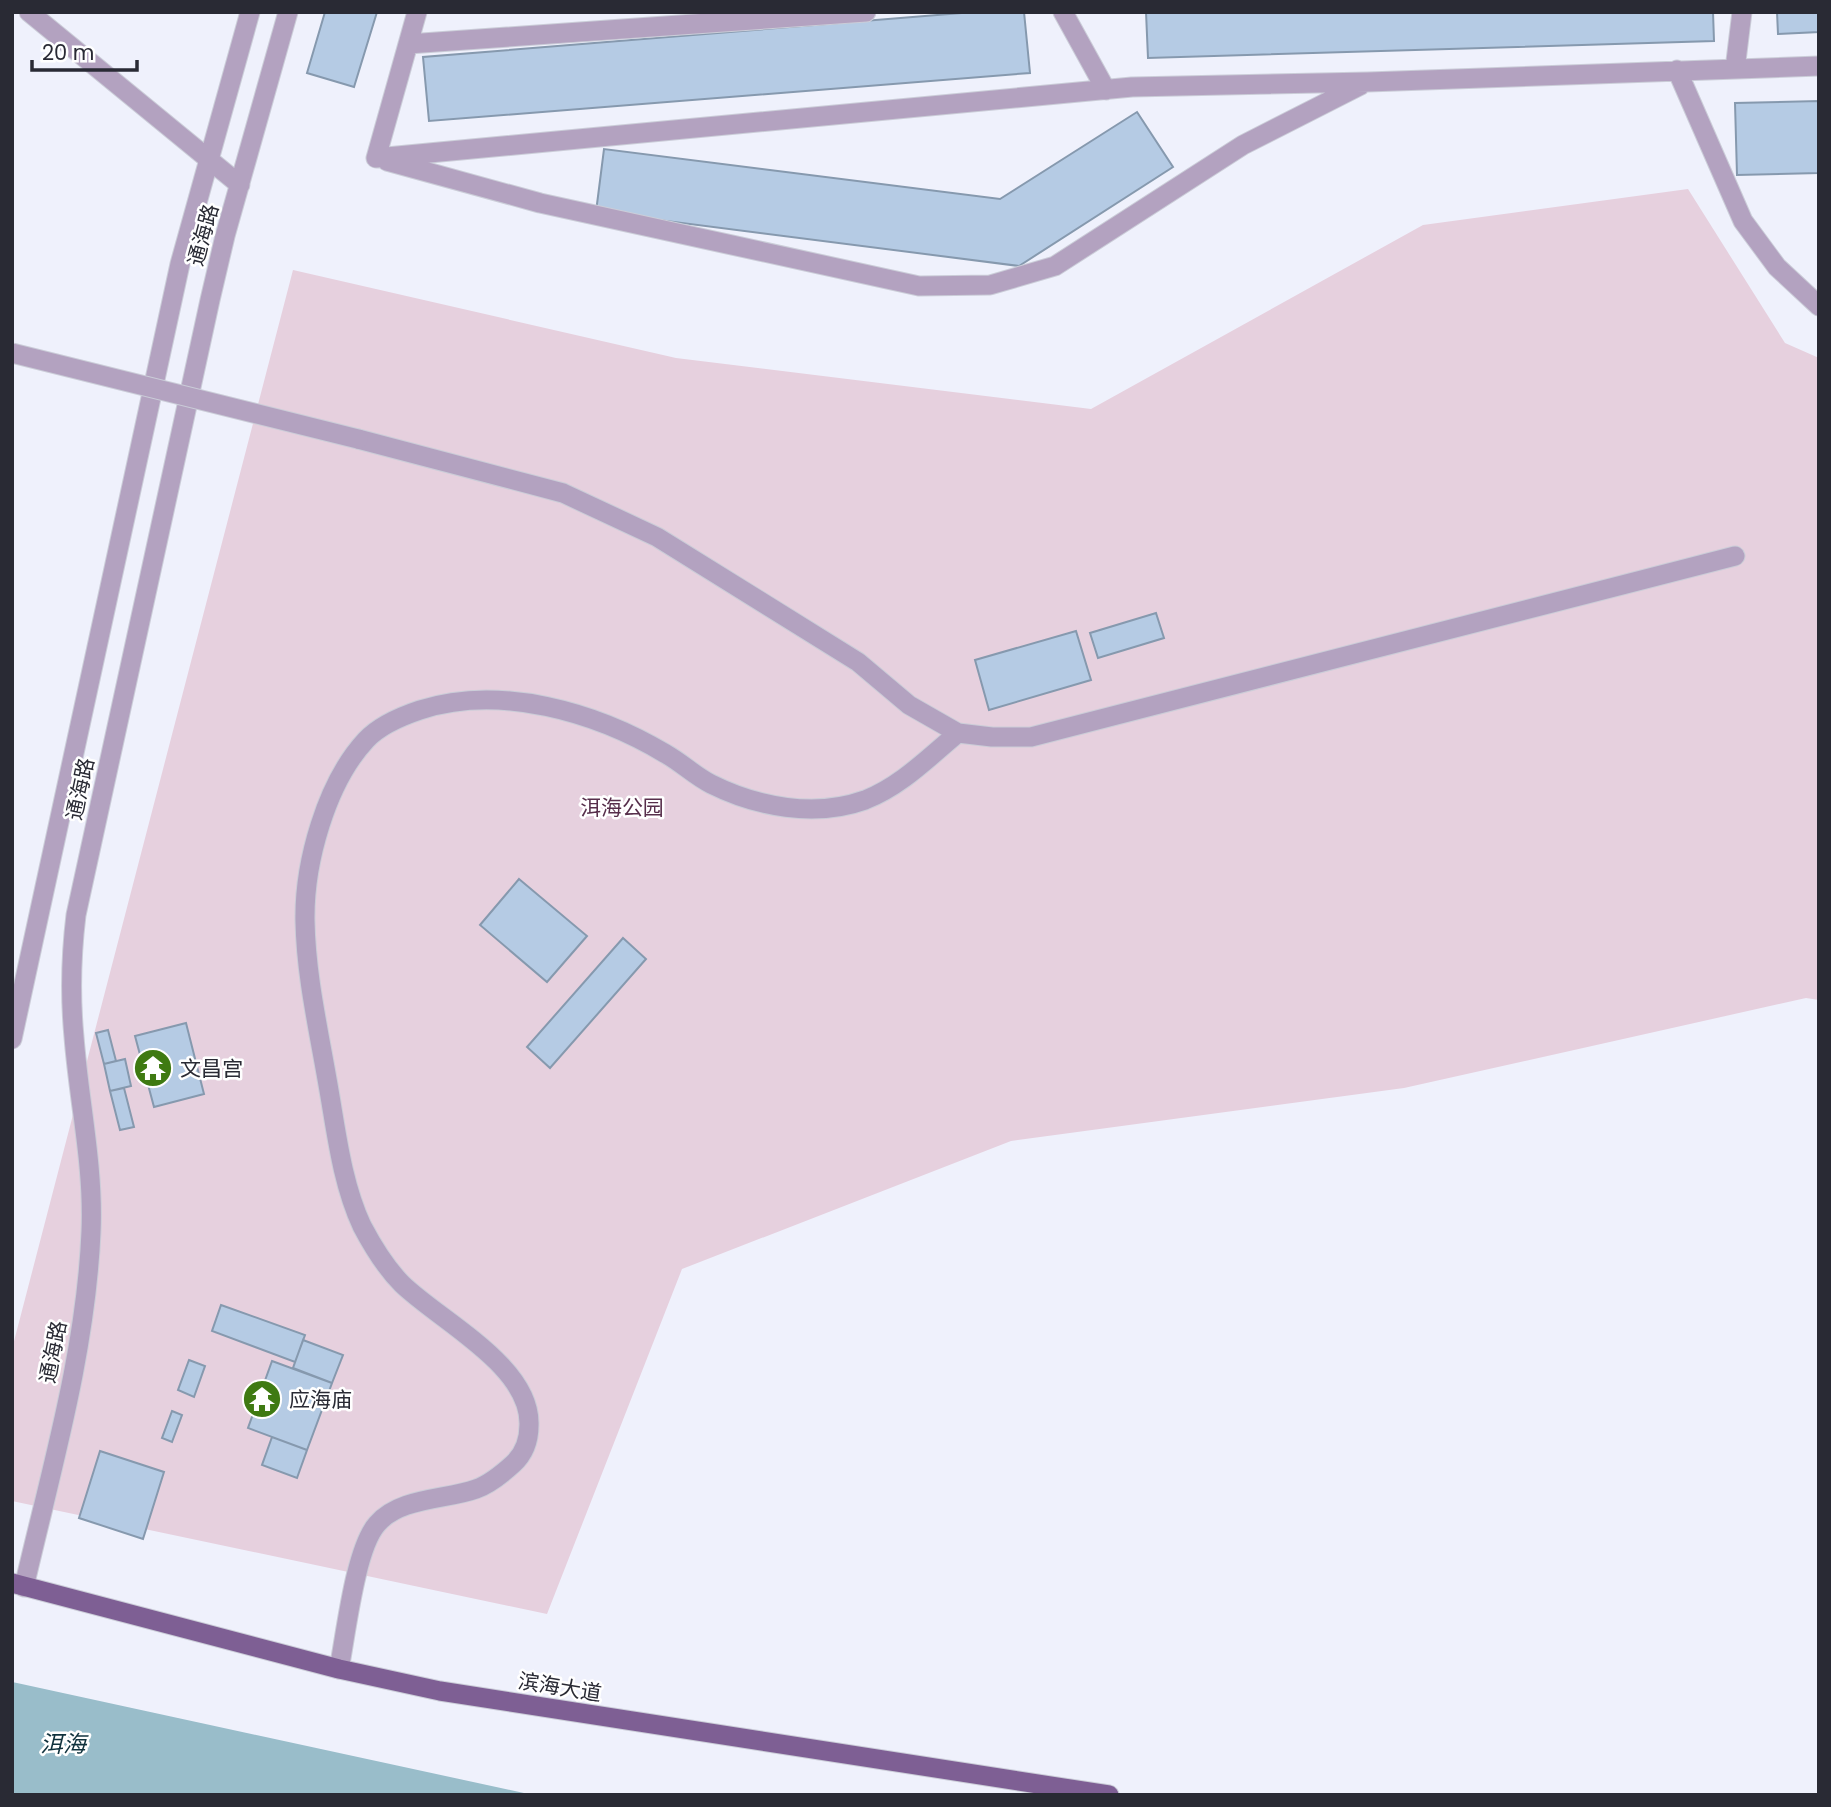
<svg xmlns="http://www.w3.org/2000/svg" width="1831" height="1807" font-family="Poppins,'Noto Sans SC',sans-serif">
<rect width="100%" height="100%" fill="#eff1fc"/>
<path fill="#e6d0de" d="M1688 189 1785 343 1819 358V1000L1806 998 1404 1088 1011 1141 682 1269 547 1614 12 1501V1349L293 270 676 358 1091 409 1423 225Z"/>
<path fill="#99bdca" d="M12 1682 17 1683 533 1795H12Z"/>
<path fill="#b5cbe4" stroke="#8699ae" stroke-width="2" d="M325 12H377L354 87 307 73Z
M974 12H1024L1030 73 429 121 423 57Z
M1146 12H1713L1714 41 1148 58Z
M1777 12H1819V32L1778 34Z
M1819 101V173L1737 175 1735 103Z
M1137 112 1173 167 1019 266 596 212 604 149 1000 199Z
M1156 613 1164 638 1098 658 1090 633Z
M1076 631 1091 680 989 710 975 660Z
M519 879 587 936 547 982 480 925Z
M623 938 646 959 550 1068 527 1047Z
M186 1023 204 1094 154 1107 135 1036Z
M108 1030 116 1061 104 1064 96 1033Z
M125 1059 131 1086 110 1091 104 1064Z
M124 1088 134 1127 120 1130 110 1091Z
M221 1305 305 1335 295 1362 212 1331Z
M303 1340 343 1355 332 1383 293 1368Z
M189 1360 205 1366 194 1397 178 1390Z
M272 1361 332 1383 307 1450 248 1428Z
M172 1411 182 1415 172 1442 162 1438Z
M272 1437 307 1450 297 1478 262 1465Z
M100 1451 164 1472 143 1539 79 1518Z"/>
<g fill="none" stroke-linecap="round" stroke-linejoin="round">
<g stroke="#cbcdd8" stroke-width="21">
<path id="service" d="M1063 12 1106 90
M408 44 866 12
M1735 69 1742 12
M1677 70 1743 221 1777 267 1819 306
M376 158 1132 87 1368 82 1819 66
M376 158 417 12
M387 161 540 203 919 286 990 285 1055 266 1243 145 1361 85"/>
</g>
<g stroke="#cbcdd8" stroke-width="21">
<path id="minor" d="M29 12 240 185
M358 439 563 493 657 537 858 662 909 705 958 733 992 737H1031L1735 556
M12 1039 180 264 250 12
M24 1587C51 1470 86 1352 91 1232 94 1166 79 1102 74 1037 70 995 71 956 76 915L210 300 225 236 288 12
M339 1669C346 1634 355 1549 377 1524 400 1497 446 1500 476 1489 490 1484 502 1474 513 1464 524 1454 529 1440 529 1425 531 1366 440 1321 402 1284 387 1269 372 1245 362 1226 341 1181 336 1128 327 1079 318 1027 306 975 305 921 304 863 326 783 366 740 379 726 402 716 420 710 500 684 596 712 666 754 682 763 695 776 711 784 757 807 815 818 865 800 901 786 929 757 958 733"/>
</g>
<g stroke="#cbcdd8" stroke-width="21">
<path id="primary" d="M12 1583 339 1669 440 1691 1109 1795"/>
</g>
<use href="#service" stroke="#b3a2c0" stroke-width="19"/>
<use href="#minor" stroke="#b3a2c0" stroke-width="19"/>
<use href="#primary" stroke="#7e5f94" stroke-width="19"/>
<g stroke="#cbcdd8" stroke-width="21" stroke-linecap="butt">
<path id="minor-bridge" d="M12 353 358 439"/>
</g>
<use href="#minor-bridge" stroke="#b3a2c0" stroke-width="19"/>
</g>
<defs>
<g id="temple-disc" transform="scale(2.0125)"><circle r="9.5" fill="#3f7a12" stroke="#fff"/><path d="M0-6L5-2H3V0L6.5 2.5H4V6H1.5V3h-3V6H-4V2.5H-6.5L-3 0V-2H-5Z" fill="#fff"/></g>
</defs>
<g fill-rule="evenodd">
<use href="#temple-disc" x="153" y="1068"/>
<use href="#temple-disc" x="262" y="1399"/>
</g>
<g text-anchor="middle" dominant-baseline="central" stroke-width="5" stroke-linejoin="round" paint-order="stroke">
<g font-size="21" fill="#292a34" stroke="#fff">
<text transform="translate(203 235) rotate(-75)">通海路</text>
<text transform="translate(80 789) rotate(-78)">通海路</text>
<text transform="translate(53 1352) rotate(-79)">通海路</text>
<text transform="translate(560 1687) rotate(9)">滨海大道</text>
</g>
<g font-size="21" fill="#572e4b" stroke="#fff">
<text x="622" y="807">洱海公园</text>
</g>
<g font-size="21" fill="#292a34" stroke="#fff" text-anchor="start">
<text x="180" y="1068">文昌宫</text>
<text x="289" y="1399">应海庙</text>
</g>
<g font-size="23" font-style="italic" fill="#0f313c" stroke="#fff">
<text x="63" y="1744">洱海</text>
</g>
</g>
<rect width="1831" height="1807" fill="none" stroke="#292a34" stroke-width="28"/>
<path d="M32 60v10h105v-10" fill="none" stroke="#292a34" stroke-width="3.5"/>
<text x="42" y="60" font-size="21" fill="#292a34" stroke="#ffffff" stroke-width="5" paint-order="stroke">20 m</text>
</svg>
